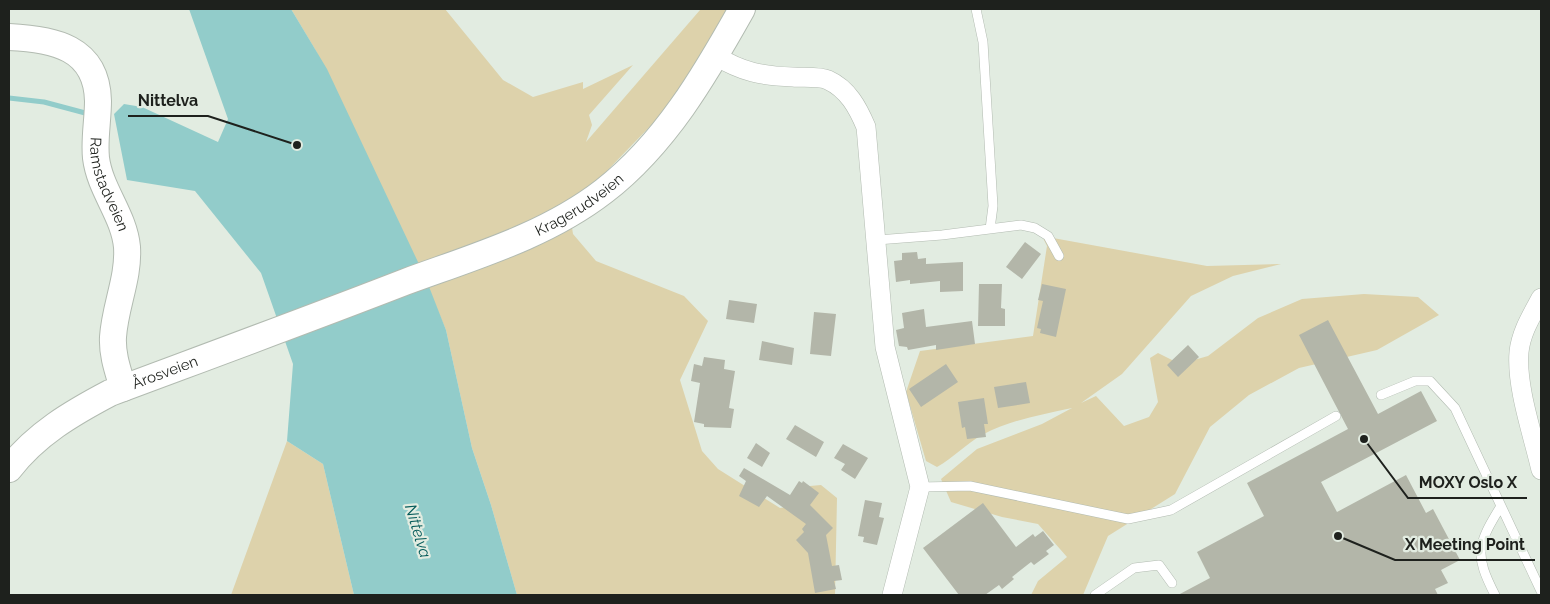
<svg xmlns="http://www.w3.org/2000/svg" width="1550" height="604" font-family="Raleway,sans-serif">
<rect width="100%" height="100%" fill="#e2ece1"/>
<path fill="#ddd2ab" d="M291 9H445L503 80 533 97 583 82V89L633 65 589 115 592 125 586 142 700 10 731 9 663 113 600 178 570 215 573 234 596 261 684 296 708 321 680 380 702 451 718 469 780 508 793 506 810 486 821 485 837 498 835 595H517L491 505 472 448 446 330 419 266 316 51Z
M1042 236 1207 266 1281 264 1233 276 1191 296 1122 374 1081 403 1096 396 1124 426 1149 417 1158 402 1150 358 1158 353 1180 364 1208 356 1258 318 1302 299 1364 294 1418 297 1439 315 1377 350 1299 368 1249 395 1210 427 1175 494 1108 536 1083 595H1031L1038 581 1067 557 1038 524 1002 517 951 502 941 479 977 449 1042 424 1072 408C1040 415 1010 420 982 435 966 444 953 458 937 467L926 461 906 392 920 351 1033 336 1047 246Z
M287 441 323 464 354 595H231Z"/>
<path fill="#92ccca" d="M189 9H291L327 69 426 279 446 330 472 448 491 505 517 595H354L323 464 287 441 293 364 261 273 195 191 127 180 114 114 124 104 142 107 218 142 228 119Z"/>
<g fill="none" stroke-linecap="round" stroke-linejoin="round">
<path stroke="#92ccca" stroke-width="5" d="M9 98 44 102 89 114"/>
</g>
<path fill="#b3b6a9" d="M1025 242 1041 254 1022 279 1006 267Z
M917 252 918 259 926 258V264L963 262V291L940 292V281L910 284V280L896 282 894 261 902 260V253Z
M979 284H1002L1001 308 1005 309V326H978Z
M1042 284 1066 289 1056 337 1040 333 1041 329 1037 328 1043 301 1038 300Z
M729 300 757 304 754 323 726 319Z
M924 309 926 327 972 321 975 344 936 350V345L908 350 907 347 899 346 896 330 904 328 902 313Z
M814 312 836 314 831 356 810 354Z
M1328 320 1378 414 1421 391 1437 421 1321 482 1337 512 1406 475 1426 513 1433 509 1460 560 1441 570 1448 583 1435 589 1438 595H1178L1210 578 1197 552 1264 516 1247 483 1348 429 1299 335Z
M762 341 794 348 792 365 759 360Z
M1188 345 1199 357 1178 377 1167 365Z
M704 357 725 360 724 369 735 371 729 408 734 409 731 428 704 427V424L694 422 700 383 691 381 694 364 702 366Z
M946 364 958 382 921 407 909 389Z
M1026 382 1030 403 998 408 994 387Z
M984 398 988 424H984L986 437 967 439 965 427 962 428 958 402Z
M795 425 824 442 816 457 786 439Z
M756 443 770 453 762 467 747 458Z
M843 444 868 458 855 479 841 470 845 464 834 458Z
M744 468 790 495 799 481 802 483 803 481 819 493 810 505 833 528 826 535 832 566 839 565 842 580 834 581 836 589 815 593 808 553 796 540 804 532 802 529 806 524 767 496 759 507 739 496 746 481 739 476Z
M865 500 882 503 879 517 884 518 877 545 863 542 864 537 858 536Z
M983 503 1016 547 1033 534 1035 537 1043 531 1054 545 1046 551 1049 554 1034 565 1031 562 1012 577 1014 579 1002 589 999 585 985 595H959L923 548Z"/>
<g fill="none" stroke-linecap="round" stroke-linejoin="round">
<g stroke="#b2bbb1" stroke-width="10">
<path id="lane" d="M976 9 983 42 993 206 990 229
M877 240 942 235 1021 225 1035 228 1048 236 1059 256
M1381 395 1415 381H1430L1455 408 1541 591
M920 487 970 486 1128 519 1171 510 1336 416
M1095 595 1134 568 1159 565 1172 583
M1495 595C1474 554 1477 545 1501 506"/>
</g>
<g stroke="#b2bbb1" stroke-width="20">
<path id="street" d="M716 56C742 72 762 76 793 77 803 78 819 76 828 80 848 89 858 108 866 127L885 347 920 487 892 595
M1541 298C1532 315 1521 332 1519 352 1516 387 1533 435 1541 470"/>
</g>
<g stroke="#b2bbb1" stroke-width="28">
<g id="secondary">
<path id="s1" d="M9 37C53 39 97 47 98 101 98 120 94 139 96 158 100 190 124 215 127 247 129 278 115 306 113 337 112 355 118 371 123 388"/>
<path id="s2" d="M9 469C36 434 72 413 110 393 209 356 307 320 405 282 473 257 546 236 604 191 665 144 705 75 742 9"/>
</g>
</g>
<use href="#lane" stroke="#fff" stroke-width="9"/>
<use href="#street" stroke="#fff" stroke-width="19"/>
<use href="#secondary" stroke="#fff" stroke-width="26"/>
</g>
<g text-anchor="middle" dominant-baseline="central" stroke-width="4.5" stroke-linejoin="round" paint-order="stroke">
<g font-size="15" fill="#1e211d" stroke="#e2ece1">
<text stroke="none"><textPath href="#s1" startOffset="210">Ramstadveien</textPath></text>
<text stroke="none"><textPath href="#s2" startOffset="634">Kragerudveien</textPath></text>
<text stroke="none"><textPath href="#s2" startOffset="186">Årosveien</textPath></text>
</g>
<g font-size="16" font-style="italic" fill="#035a59" stroke="#e2ece1">
<text transform="translate(418 531) rotate(73)">Nittelva</text>
</g>
</g>
<path fill="none" stroke="#1e211d" stroke-width="2" d="M297 145L208 116H128M1364 439L1408 498H1527M1338 536L1395 560H1535"/>
<g fill="#1e211d" stroke="#e2ece1" stroke-width="2">
<circle cx="297" cy="145" r="5"/>
<circle cx="1364" cy="439" r="5"/>
<circle cx="1338" cy="536" r="5"/>
</g>
<g font-size="16" text-anchor="middle" font-weight="bold" fill="#1e211d" stroke="#e2ece1" stroke-width="4.5" stroke-linejoin="round" paint-order="stroke">
<text x="168" y="106">Nittelva</text>
<text x="1468" y="488">MOXY Oslo X</text>
<text x="1465" y="550">X Meeting Point</text>
</g>
<rect width="1550" height="604" fill="none" stroke="#1e211d" stroke-width="20"/>
</svg>
